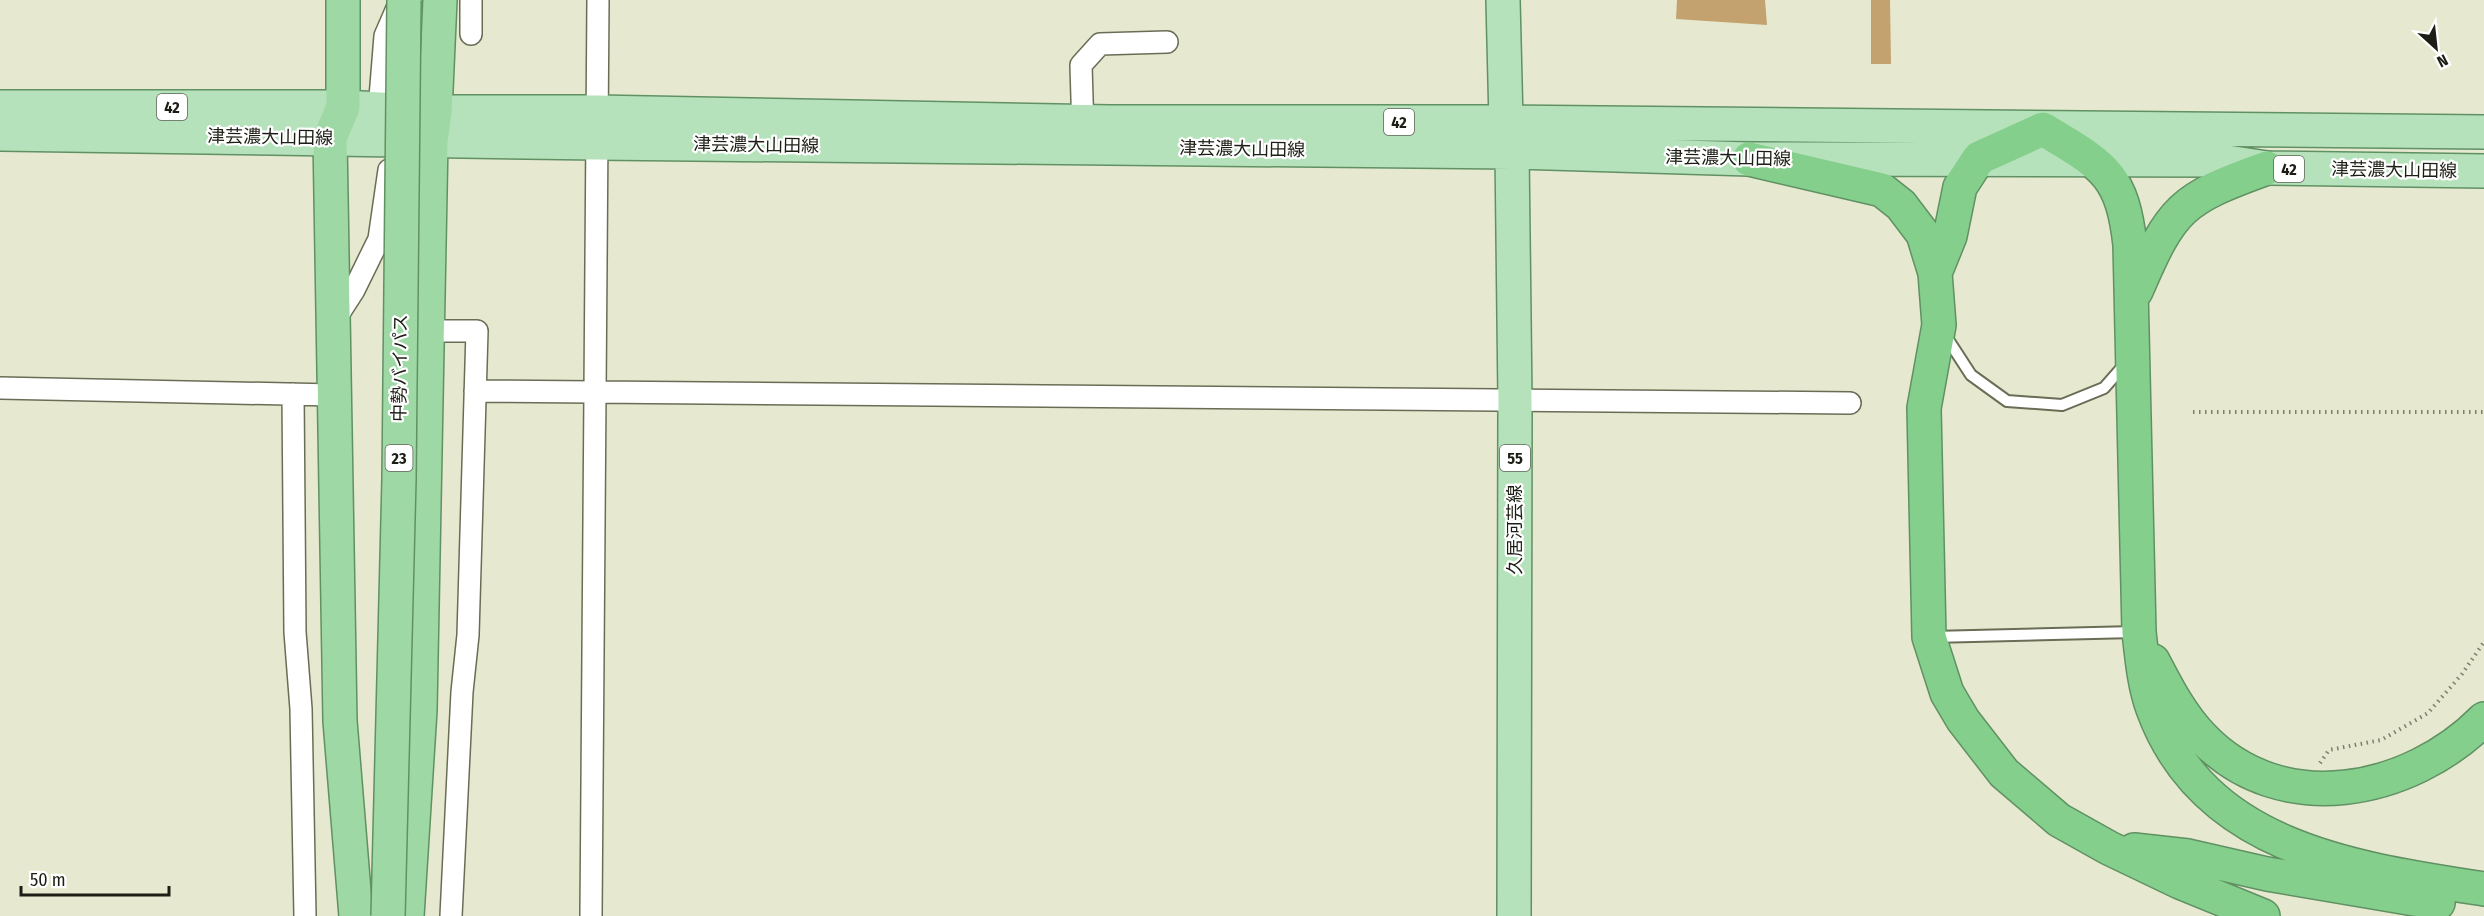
<svg xmlns="http://www.w3.org/2000/svg" width="2484" height="916" font-family="'Fira Sans Condensed','Noto Sans JP',sans-serif">
<rect width="100%" height="100%" fill="#e6e9cf"/>
<path fill="#c3a26f" d="M1677 0H1765L1767 25 1676 19Z
M1871 0H1890L1891 64H1871Z"/>
<g fill="none" stroke-linecap="round" stroke-linejoin="round">
<g stroke="#6a6d56" stroke-width="14">
<path id="service" d="M1945 335 1971 375 2007 401 2062 405 2104 388 2125 364
M1932 637 2135 632"/>
</g>
<g stroke="#6a6d56" stroke-width="24">
<path id="minor" d="M471 34V0
M372 120 379 110 385 36 398 6
M1083 132 1081 65 1100 44 1167 42
M334 321 354 290 379 239 389 170
M428 331H477L468 635 462 692 451 916
M0 388 333 395
M475 391 1850 403
M293 394 295 632 301 709 305 916
M591 916 598 0"/>
</g>
<g stroke="#609163" stroke-width="36">
<path id="primary" d="M1503 0 1506 122 1512 152 1515 400 1514 916
M0 107H343L435 112H597L1110 122H1506L2484 132
M0 134 597 143 1512 152 1749 159 2214 160 2267 168 2484 171"/>
</g>
<g stroke="#609163" stroke-width="36">
<path id="trunk" d="M343 0V107L330 138 340 721 356 916
M407 916 420 710 431 141 435 112 440 0"/>
</g>
<g stroke="#609163" stroke-width="36">
<path id="motorway" d="M1749 159 1882 190 1901 205 1923 234 1935 273 1939 325 1924 408 1929 637 1947 693 1963 720 2004 773 2059 820 2109 848 2180 882 2263 916
M1935 273 1950 236 1960 187 1979 158 2043 129C2102 165 2122 172 2130 245L2139 632C2142 658 2144 684 2153 709 2204 849 2355 869 2484 889
M2136 291C2172 207 2181 199 2267 168
M2153 661C2167 688 2181 715 2202 737 2281 820 2410 794 2484 719
M2134 850 2188 856 2267 874 2438 903"/>
</g>
<path stroke="#7d7f6d" stroke-width="4" stroke-dasharray="1.5 4.5" stroke-linecap="butt" d="M2193 412H2484
M2320 763 2329 750 2381 740 2428 713 2462 674 2484 642"/>
<use href="#service" stroke="#fff" stroke-width="10"/>
<use href="#minor" stroke="#fff" stroke-width="21"/>
<use href="#primary" stroke="#b6e2bb" stroke-width="33"/>
<use href="#trunk" stroke="#9ed8a4" stroke-width="33"/>
<use href="#motorway" stroke="#85cf8d" stroke-width="33"/>
<g stroke="#609163" stroke-width="36" stroke-linecap="butt">
<path id="trunk-bridge" d="M388 916 399 479 404 0"/>
</g>
<use href="#trunk-bridge" stroke="#9ed8a4" stroke-width="33"/>
</g>
<g text-anchor="middle" dominant-baseline="central" stroke-width="4.5" stroke-linejoin="round" paint-order="stroke">
<g fill="#fff" stroke="#60615a" stroke-width="1.5">
<rect x="157" y="94" width="30" height="26" rx="4.5"/>
<rect x="1384" y="109" width="30" height="26" rx="4.5"/>
<rect x="2274" y="156" width="30" height="26" rx="4.5"/>
<rect x="385.5" y="445" width="27" height="26" rx="4.5"/>
<rect x="1500" y="445" width="30" height="26" rx="4.5"/>
</g>
<g font-size="16" font-weight="bold" fill="#1c1d14">
<text x="172" y="107">42</text>
<text x="1399" y="122">42</text>
<text x="2289" y="169">42</text>
<text x="399" y="458">23</text>
<text x="1515" y="458">55</text>
</g>
<g font-size="18" fill="#1c1d14" stroke="#fff">
<text transform="translate(270 137) rotate(1)">津芸濃大山田線</text>
<text transform="translate(756 145) rotate(1)">津芸濃大山田線</text>
<text transform="translate(1242 149) rotate(1)">津芸濃大山田線</text>
<text transform="translate(1728 158) rotate(1)">津芸濃大山田線</text>
<text transform="translate(2394 170) rotate(1)">津芸濃大山田線</text>
<text transform="translate(400 368) rotate(-89)">中勢バイパス</text>
<text transform="translate(1515 530) rotate(-90)">久居河芸線</text>
</g>
</g>
<g transform="translate(2436 48) rotate(153)" stroke="#ffffff" stroke-width="4.5" paint-order="stroke">
<path d="M0-4.5L10 22L0 15L-10 22Z" fill="#1c1d14"/>
<text y="-9" font-size="16" font-weight="bold" text-anchor="middle" fill="#1c1d14">N</text>
</g>
<path d="M21 886v9h148v-9" fill="none" stroke="#1c1d14" stroke-width="3"/>
<text x="30" y="886" font-size="18" fill="#1c1d14" stroke="#ffffff" stroke-width="4.5" paint-order="stroke">50 m</text>
</svg>
